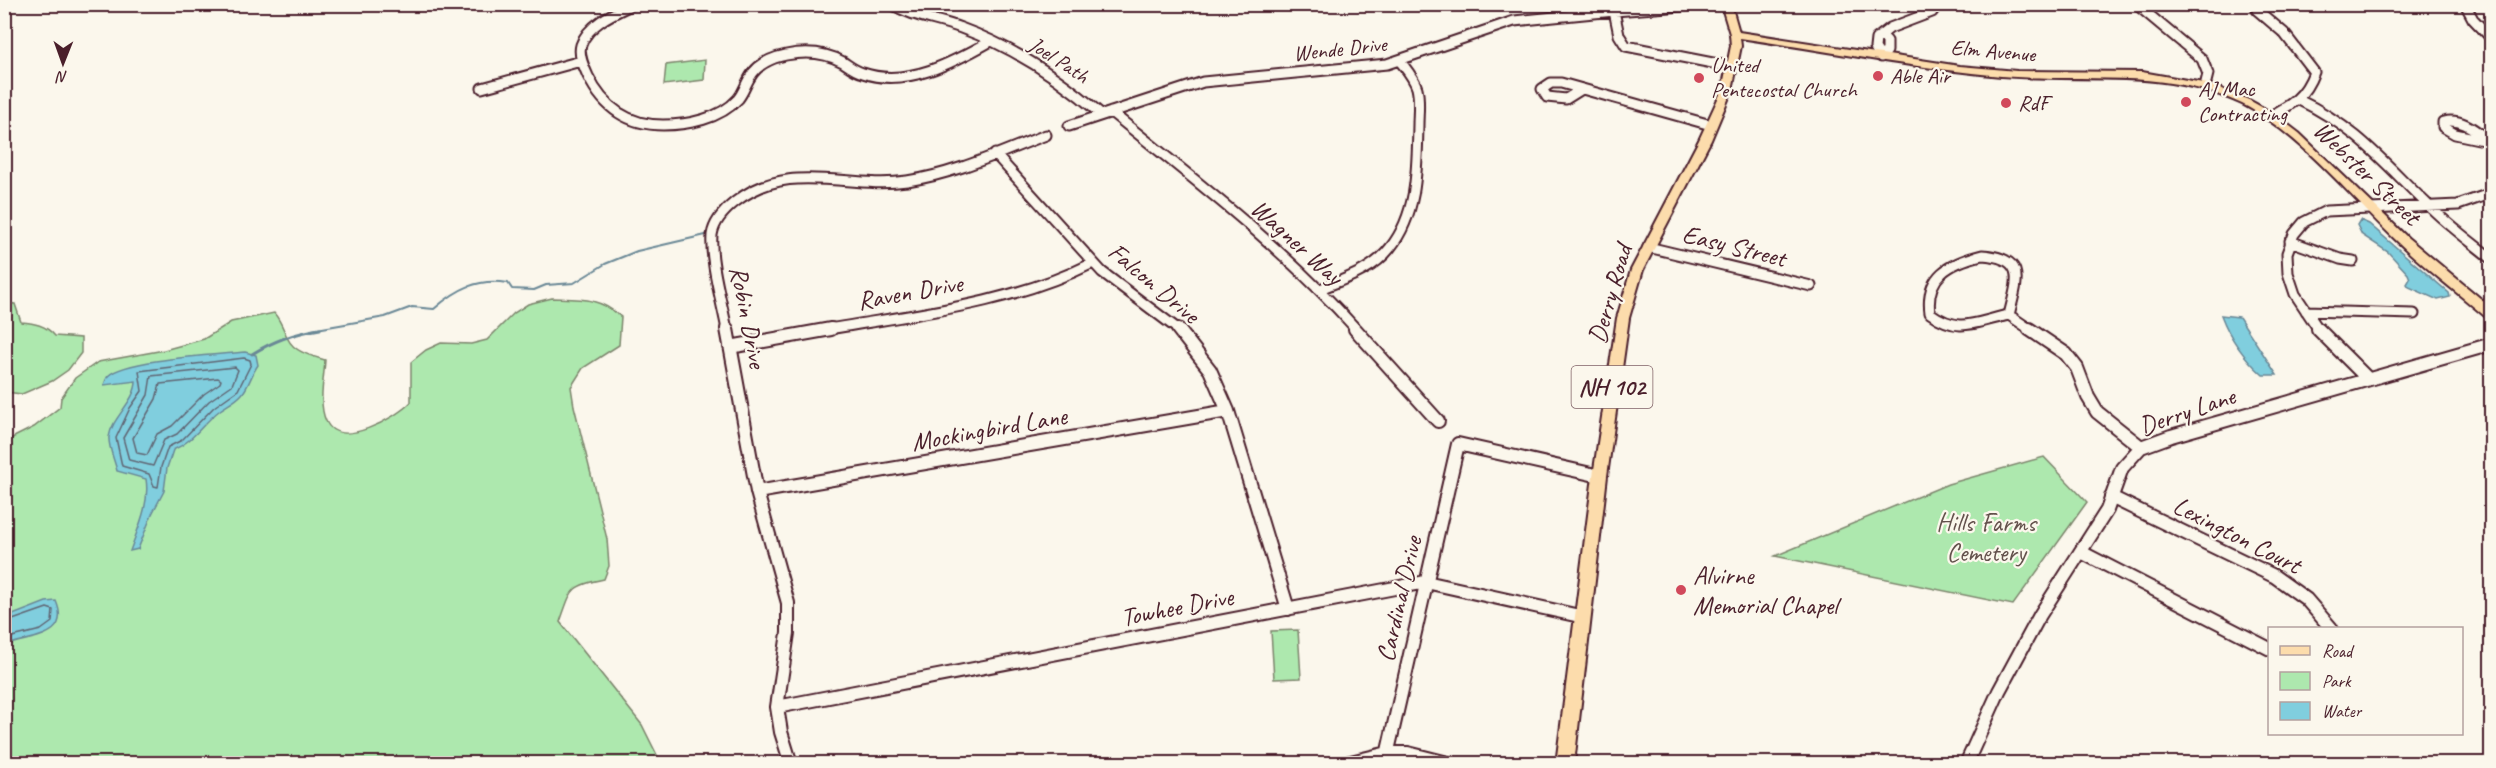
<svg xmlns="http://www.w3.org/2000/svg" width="2496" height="768" font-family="Caveat,sans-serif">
<rect width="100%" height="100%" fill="#fbf7ec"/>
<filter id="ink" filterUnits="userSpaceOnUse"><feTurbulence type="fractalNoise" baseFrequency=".0167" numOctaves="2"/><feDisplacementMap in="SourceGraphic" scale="12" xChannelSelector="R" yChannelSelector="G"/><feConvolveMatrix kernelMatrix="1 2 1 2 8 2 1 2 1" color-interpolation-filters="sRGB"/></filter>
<g filter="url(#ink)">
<path fill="#ade8ae" stroke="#7c846c" stroke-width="1.5" d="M705 60 704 80 664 85 666 65Z
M552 298C580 299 600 297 621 317L619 345 583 368 571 387 574 406 607 539 609 566 604 579C569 586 572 589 560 622L642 725 661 763H5L4 442 34 427 60 407 61 398 75 378 98 362 164 350 204 339 231 322 274 313C281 321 283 329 288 339 294 352 312 356 325 360 324 378 318 404 326 421 339 451 397 417 411 402V362L426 350 441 343 471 344 487 340 514 313 528 304Z
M5 303 15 304 21 322C34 323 46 325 55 336L81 338V353L68 370 52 381 22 394 5 392Z
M2044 457 2087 502 2013 605 1775 556 1948 484Z
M1298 630 1301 678 1274 679 1271 631Z"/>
<path fill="#80cede" stroke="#6a8896" stroke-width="1.5" d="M2360 220 2369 224 2449 293 2450 297 2438 300 2409 287 2407 284 2410 279 2408 274 2388 252 2362 235 2357 225Z
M2221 315 2239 317 2277 375H2263C2244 358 2230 339 2221 315Z
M245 352 256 355 258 365C251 375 249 386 242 394 236 401 227 405 219 411 203 423 193 442 173 450L167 468 164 491 152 514 138 549 130 551C138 528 150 504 146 479L117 471C115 461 108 447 109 437 112 417 136 401 136 381L104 385C104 384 107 377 108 376 125 359 217 355 245 352Z
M56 601C72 639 29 636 5 646V618L46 602Z"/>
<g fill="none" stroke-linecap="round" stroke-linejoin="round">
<path stroke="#606573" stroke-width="1.5" d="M244 358 250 360 251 364 238 390 214 407 182 440 168 447 161 467 158 487 154 486 149 474 122 466 116 438 130 408 142 391 139 371Z
M235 367 238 370 232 385 209 401 177 434 164 440 153 466 129 460 123 438 148 395 151 376Z
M218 378 221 380 220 383 204 394 172 426 157 434 147 455 137 453 133 438 156 399 160 384Z
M4 623 47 608 53 610 52 622 41 630 4 639"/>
<path stroke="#6a8896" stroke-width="2" d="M311 330 385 317 412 307 434 309C457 289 477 278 508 283L512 289 534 290 546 285 574 283 605 264 637 251 710 234"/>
<path stroke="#6a8896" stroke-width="3" d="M252 354C273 341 295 333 320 329"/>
<g stroke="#4a1f2b" stroke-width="13">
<path id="minor-far1" d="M633 4C614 13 588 24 581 45 578 55 584 67 588 76 603 107 627 125 663 125 688 125 720 119 738 99 743 93 745 86 749 79 756 65 771 58 786 55 806 51 825 52 843 62 849 66 855 71 863 73 907 88 954 62 991 41
M891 4C913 17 937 19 961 28 1013 47 1060 78 1102 115
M1710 4 1614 11 1619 35 1626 46 1733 67
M2136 4 2202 59 2208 74 2205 86
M2256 4 2257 10 2284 33 2314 72C2305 96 2292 105 2270 116
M2465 4 2473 19 2492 39
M1882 36 1887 41V51L1881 57 1875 48 1876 39 1890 28 1932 12 1938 4
M482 88 581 61
M1582 89 1566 99 1547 97 1542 89 1551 83H1561L1711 125
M2299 100C2356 127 2384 163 2428 205 2448 225 2470 241 2492 259
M1111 112C1196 181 1284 248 1357 330
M1069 126 1203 82 1387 64 1514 21 1614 11
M2488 141 2455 134 2443 127V122C2463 117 2477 132 2492 143
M995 154 1102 272 1179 330
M2290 241 2340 259 2353 261
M1648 247 1811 286
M1982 255C2028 258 2017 281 2009 315 1977 321 1960 335 1930 313 1925 276 1949 263 1982 255Z
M1320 289C1345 279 1373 270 1390 248 1418 213 1417 167 1418 125 1418 113 1420 100 1417 88 1414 78 1406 69 1400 61
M2306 311 2414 314
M2009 315 2031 330
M727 330C722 302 710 263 712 235 714 222 725 210 735 202 790 159 847 190 907 181 955 174 1001 152 1046 135
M823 330C914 314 1009 305 1093 263
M2319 330 2295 294 2288 273 2287 253 2294 234 2304 222 2326 211 2458 205 2492 193"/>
</g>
<g stroke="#4a1f2b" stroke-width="16">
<path id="minor" d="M727 329 757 492 788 603V633L777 707 781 732 791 764
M1178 329 1210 370 1228 411 1288 609
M1355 329 1438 421
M2029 329 2066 354 2077 368 2088 397 2097 412 2141 447
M2318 329 2368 379
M730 347 831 329
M757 492 1228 411
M2111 497 2274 576 2306 599 2331 628
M2081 552 2270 649
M777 707 1426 582 1584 617
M1342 764 1388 753H1408L1452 764
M1385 764 1458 444 1600 476
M1966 764 1999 691 2040 615 2107 510 2122 468 2141 447 2171 436 2492 344"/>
</g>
<g stroke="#4a1f2b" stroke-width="4">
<path id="major" d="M1721 4H1731L1739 32 1960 66 2017 71 2142 72 2209 84 2249 100 2274 114 2299 133 2408 238 2492 308V319L2487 318C2458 293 2426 269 2398 242 2352 198 2298 132 2242 104 2164 67 2083 83 2001 76 1913 68 1827 51 1740 38L1741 46 1732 90 1711 140 1643 270 1629 318 1607 476 1574 764H1556L1593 476 1617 318 1631 270 1699 140 1722 90 1731 46 1730 34Z"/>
</g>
<use href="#minor-far1" stroke="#fbf7ec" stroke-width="9"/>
<use href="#minor" stroke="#fbf7ec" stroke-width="12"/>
<use href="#major" fill="#fcdcac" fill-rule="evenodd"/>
</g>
</g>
<g fill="#d1495b" stroke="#fbf7ec" stroke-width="2">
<circle cx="1878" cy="76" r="6"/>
<circle cx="1699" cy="78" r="6"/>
<circle cx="2186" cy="102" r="6"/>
<circle cx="2006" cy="103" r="6"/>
<circle cx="1681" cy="590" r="6"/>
</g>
<g text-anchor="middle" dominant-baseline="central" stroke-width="4.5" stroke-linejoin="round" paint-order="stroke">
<g font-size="22" fill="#4a1f2b" stroke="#fbf7ec">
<text transform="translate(1340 49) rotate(-6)">Wende Drive</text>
<text transform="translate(1993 51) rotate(5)">Elm Avenue</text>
<text transform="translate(1059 60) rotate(33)">Joel Path</text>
</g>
<g font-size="22" fill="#4a1f2b" stroke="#fbf7ec" text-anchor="start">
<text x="1711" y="65">United<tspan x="1711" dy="25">Pentecostal Church</tspan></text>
<text x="1890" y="76">Able Air</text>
<text x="2198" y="89">AJ Mac<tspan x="2198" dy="25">Contracting</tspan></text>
<text x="2018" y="103">RdF</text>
</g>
<rect fill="#fbf7ec" stroke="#7f6065" stroke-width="1.5" x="1571.5" y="366" width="81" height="42" rx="4.5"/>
<g font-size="24" font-weight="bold" fill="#4a1f2b">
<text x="1612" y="387">NH 102</text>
</g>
<g font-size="26" fill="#4a1f2b" stroke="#fbf7ec">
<text transform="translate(2367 173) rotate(44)">Webster Street</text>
<text transform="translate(1297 242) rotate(42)">Wagner Way</text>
<text transform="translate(1734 246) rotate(14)">Easy Street</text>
<text transform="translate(1154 283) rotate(40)">Falcon Drive</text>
<text transform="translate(910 292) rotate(-10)">Raven Drive</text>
<text transform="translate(1610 294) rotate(-74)">Derry Road</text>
<text transform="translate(748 317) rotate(79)">Robin Drive</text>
<text transform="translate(2187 411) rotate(-19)">Derry Lane</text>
<text transform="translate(989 429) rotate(-10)">Mockingbird Lane</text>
<text transform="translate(2237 535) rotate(27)">Lexington Court</text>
<text transform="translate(1399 599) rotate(-77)">Cardinal Drive</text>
<text transform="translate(1177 607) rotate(-11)">Towhee Drive</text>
</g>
<g font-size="26" fill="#63514c" stroke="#fbf7ec">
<text x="1986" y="522">Hills Farms<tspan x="1986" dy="30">Cemetery</tspan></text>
</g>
<g font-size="26" fill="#4a1f2b" stroke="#fbf7ec" text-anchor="start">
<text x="1693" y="575">Alvirne<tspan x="1693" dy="30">Memorial Chapel</tspan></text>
</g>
</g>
<rect width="2496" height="768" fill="none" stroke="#fbf7ec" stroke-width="24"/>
<rect x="12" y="12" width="2472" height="744" fill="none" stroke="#4a1f2b" stroke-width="2" filter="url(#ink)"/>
<rect x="2268" y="627" width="195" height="108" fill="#fbf7ec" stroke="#b4a19f" stroke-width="1.5"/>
<rect x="2280" y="646" width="30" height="9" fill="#fcdcac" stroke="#b4a19f" stroke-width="1.5"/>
<text x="2322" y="657" font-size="18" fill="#4a1f2b">Road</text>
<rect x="2280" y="672" width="30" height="18" fill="#ade8ae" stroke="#b4a19f" stroke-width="1.5"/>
<text x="2322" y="687" font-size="18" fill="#4a1f2b">Park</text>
<rect x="2280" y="702" width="30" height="18" fill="#80cede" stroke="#b4a19f" stroke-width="1.5"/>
<text x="2322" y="717" font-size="18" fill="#4a1f2b">Water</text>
<g transform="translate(63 63) rotate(181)" stroke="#fbf7ec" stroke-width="4.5" paint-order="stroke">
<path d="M0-4.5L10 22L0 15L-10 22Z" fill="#4a1f2b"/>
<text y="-9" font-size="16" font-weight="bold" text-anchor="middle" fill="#4a1f2b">N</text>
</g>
</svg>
